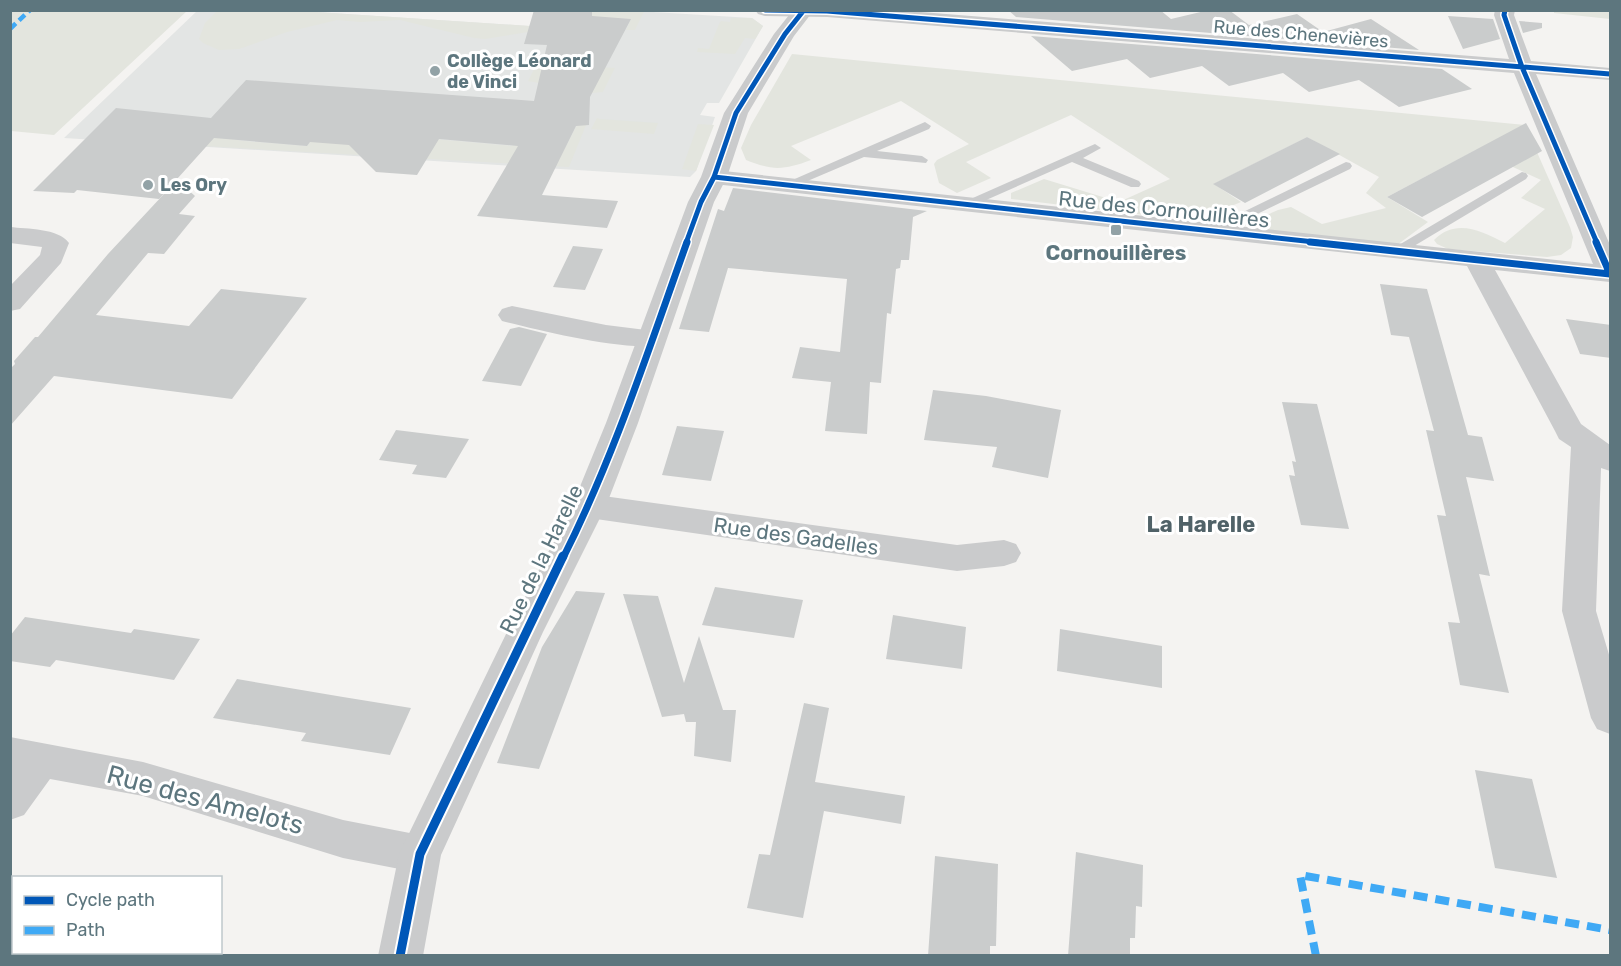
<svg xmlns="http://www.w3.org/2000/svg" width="1621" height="966" font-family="Rubik,sans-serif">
<rect width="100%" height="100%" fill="#f4f3f1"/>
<path fill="#e3e5e4" d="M620 10 752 18 763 26 719 103H707L700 115 715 117 696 171 690 177 64 138 197 11H301L529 26Z"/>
<path fill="#e3e5de" d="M218 10 301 11 530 26 528 32 485 39 474 38 400 20 360 22 337 20 287 32 239 49 219 50 203 43 199 39 205 23Z
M620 10 644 12 635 30H626L631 19 579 16 570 11Z
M10 11 11 10 187 11 54 135 11 131Z
M1554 11H1610V19L1554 13Z
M731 18H752L763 26 755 39 745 38 735 54 697 52 698 48 709 49 719 24 721 21 730 22Z
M792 54 1525 125 1570 227 1573 237 1571 248 1561 255 1547 257 1448 249 1437 244 1434 240C1456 218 1481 231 1505 243L1545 209 1521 198 1541 180 1476 150 1387 197 1428 222 1397 245 1260 229 1247 224 1278 210 1291 207 1322 224 1386 208 1366 193 1379 177 1307 137 1214 184 1241 202 1195 221 1011 199V193L1044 179 1119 202 1170 179 1071 115 966 162 991 178 957 193 939 183 934 164 937 160 969 144 901 101 791 146 811 160C784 170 773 171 746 160L741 148 751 125Z
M537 63 615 68 603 92 592 93 528 81Z
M597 118 600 119 658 123 654 134 591 129Z
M698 124 714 125 696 171 682 169Z
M577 125H586L569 167 167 144 183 129 243 141 307 146 310 142 334 130 512 146 519 135 564 150Z"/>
<path fill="#cacccc" d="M534 10H592V16L631 19 590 97 589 125 576 126 542 195 618 201 607 228 477 216 518 146 439 139 417 175 376 172 349 145 310 142 307 146 214 138 159 199 77 190 74 193 33 191 116 108 211 118 246 80 534 101 547 45 524 44Z
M1008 10H1160L1171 19 1209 10H1229L1249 25 1297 14 1323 32 1371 19 1419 50 1016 17Z
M1448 16 1493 19 1500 39 1463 49Z
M1519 21 1542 23V28L1523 33Z
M1031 36 1442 69 1472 89 1399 107 1359 80 1309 92 1283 73 1229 86 1202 66 1150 78 1127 59 1072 71Z
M1526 123 1542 151 1422 217 1387 197Z
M1307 137 1340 154 1245 203 1213 184Z
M177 180 195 196 179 214 195 216 164 254 148 253 96 315 189 326 221 289 307 298 232 399 54 376 10 426V369L15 364 14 361 35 337H38L108 254Z
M733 188 927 211 913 217 909 260H901L900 268 896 269 891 314 887 313 881 383 870 382 867 434 825 431 831 382 792 378 800 347 840 352 847 279 728 268 709 332 679 329 718 209 724 211Z
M573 246 603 249 585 290 553 287Z
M1380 284 1427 289 1468 435 1482 437 1494 481 1466 477 1490 576 1479 574 1509 693 1460 685 1448 622 1460 623 1437 515 1446 516 1426 430 1434 431 1409 337 1391 335Z
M1566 319 1611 325V358L1580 354Z
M519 327 547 334 521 386 482 381 510 329Z
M933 390 986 396 1061 410 1048 478 992 467 997 447 924 440Z
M1282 402 1317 404 1349 529 1301 525 1289 475 1295 476 1292 461 1296 462Z
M677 426 724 431 711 481 662 475Z
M396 430 469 439 446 478 412 474 417 465 379 460Z
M715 587 803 600 794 638 702 625Z
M576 591 605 593 539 769 497 763 542 647Z
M623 594 658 596 684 683 699 636 723 710H736L731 762 694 756 696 722H686L684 714 662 717Z
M893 615 966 627 962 669 886 659Z
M25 617 131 633 134 629 200 639 174 680 56 660 50 667 10 661V636Z
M1060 629 1162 646V688L1057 671Z
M237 679 343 697 411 708 390 755 301 741 306 733 213 718Z
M804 703 829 708 815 782 905 796 901 824 824 811 803 918 747 908 759 854 770 855Z
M1475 770 1532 779 1557 878 1495 868Z
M1076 852 1143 865 1142 907 1136 906 1135 938H1130V956H1068Z
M935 856 998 864 996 946H990V956H928Z"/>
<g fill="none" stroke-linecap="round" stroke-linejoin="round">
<path fill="#cacbcc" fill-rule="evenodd" d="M925 122 931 126 929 129 877 151 922 156 928 160 926 163 864 157 791 188H783L781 185Z
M1095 144 1101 148 1083 158 1139 181 1141 184 1139 187H1131L1072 162 968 208H958L957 205Z
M1346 162 1350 163 1352 166 1350 169 1214 235H1204L1202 232Z
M1522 172 1526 173 1528 176 1526 179 1399 255 1394 256 1387 252Z"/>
<path fill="#cacbcc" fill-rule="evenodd" d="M755 10H896L1509 59 1494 15 1495 10H1515L1514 15 1531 61 1610 68V80L1536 74 1610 245V282L1495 270 1581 424 1610 445V471L1601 468 1596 611 1610 658V734L1597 729 1591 718 1562 611 1571 447 1559 439 1555 431 1467 266 714 184 705 182 702 177 705 172 714 170 1593 264 1514 73 827 17 765 16 758 14Z
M10 227C27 229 58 228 69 243L61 263 20 309 10 311V286L40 255 42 247 10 243Z
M512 306 606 325 662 332 666 338 662 344C629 353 538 330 502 321L498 315 502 309Z
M589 494 957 545 1004 540 1016 544 1021 553 1016 562 1004 566 957 571 589 518 578 514 573 506 578 498Z
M10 737 143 762 343 820 420 835 434 841 440 854 434 867 420 873 343 858 143 796 50 779 24 815 10 820Z"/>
<path fill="#cacbcc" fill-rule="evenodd" d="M793 10H814L794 36 748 113 727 177 714 202 638 423 606 506 543 632 441 855 423 956H378L399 854 507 632 572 506 606 423 688 202 701 177 724 113 774 34Z"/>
<path stroke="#3fa9f5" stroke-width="4.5" stroke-dasharray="8 4.5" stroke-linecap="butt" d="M10 29 30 10"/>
<path stroke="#3fa9f5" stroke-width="8" stroke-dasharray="14 8" stroke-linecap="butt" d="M1316 956 1300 875 1610 930"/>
<g stroke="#fff" stroke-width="8">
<path id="cycleway-far2" d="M765 10 827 11 1610 74
M1505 10 1504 15 1522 67 1597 243
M714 177 1324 243
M686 243 701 202 714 177 736 113 785 34 804 10"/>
</g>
<g stroke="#fff" stroke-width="10">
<path id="cycleway-far1" d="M1310 242 1610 274 1596 242
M563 558C614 457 649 348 687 242"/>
</g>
<g stroke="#fff" stroke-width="13">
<path id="cycleway" d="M400 956 420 854 563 556"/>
</g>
<use href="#cycleway-far2" stroke="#0057b8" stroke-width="5"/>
<use href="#cycleway-far1" stroke="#0057b8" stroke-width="7"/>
<use href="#cycleway" stroke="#0057b8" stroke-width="9"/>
</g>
<g fill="#92a2a6" stroke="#fff" stroke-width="2">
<circle cx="435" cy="71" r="6"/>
<circle cx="148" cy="185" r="6"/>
<rect x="1110" y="224" width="12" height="12" rx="3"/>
</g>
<g text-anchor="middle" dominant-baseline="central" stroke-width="6" stroke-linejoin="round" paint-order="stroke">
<g font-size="18" fill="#5d767e" stroke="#fff">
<text transform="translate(1301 34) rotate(5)">Rue des Chenevières</text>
</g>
<g font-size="18" font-weight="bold" fill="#5d767e" stroke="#fff" text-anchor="start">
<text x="447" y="61">Collège Léonard<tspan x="447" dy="21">de Vinci</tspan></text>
<text x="160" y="185">Les Ory</text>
</g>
<g font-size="21" fill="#5d767e" stroke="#fff">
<text transform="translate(1164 209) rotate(6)">Rue des Cornouillères</text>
<text transform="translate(796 536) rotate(8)">Rue des Gadelles</text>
<text transform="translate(541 559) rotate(-64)">Rue de la Harelle</text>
</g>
<g font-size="21" font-weight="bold" fill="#5d767e" stroke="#fff">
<text x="1116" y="252">Cornouillères</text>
</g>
<g font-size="22" font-weight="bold" fill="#506268" stroke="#fff">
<text x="1201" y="524">La Harelle</text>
</g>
<g font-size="26" fill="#5d767e" stroke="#fff">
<text transform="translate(205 800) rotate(15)">Rue des Amelots</text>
</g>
</g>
<rect width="1621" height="966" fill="none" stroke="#5d767e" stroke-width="24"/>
<rect x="12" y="876" width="210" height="78" fill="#ffffff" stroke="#bec8cb" stroke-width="1.5"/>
<rect x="24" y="896" width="30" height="9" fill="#0057b8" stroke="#bec8cb" stroke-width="1.5"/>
<text x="66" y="906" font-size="18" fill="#5d767e">Cycle path</text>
<rect x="24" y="926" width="30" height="9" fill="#3fa9f5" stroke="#bec8cb" stroke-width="1.5"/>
<text x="66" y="936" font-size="18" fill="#5d767e">Path</text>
</svg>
